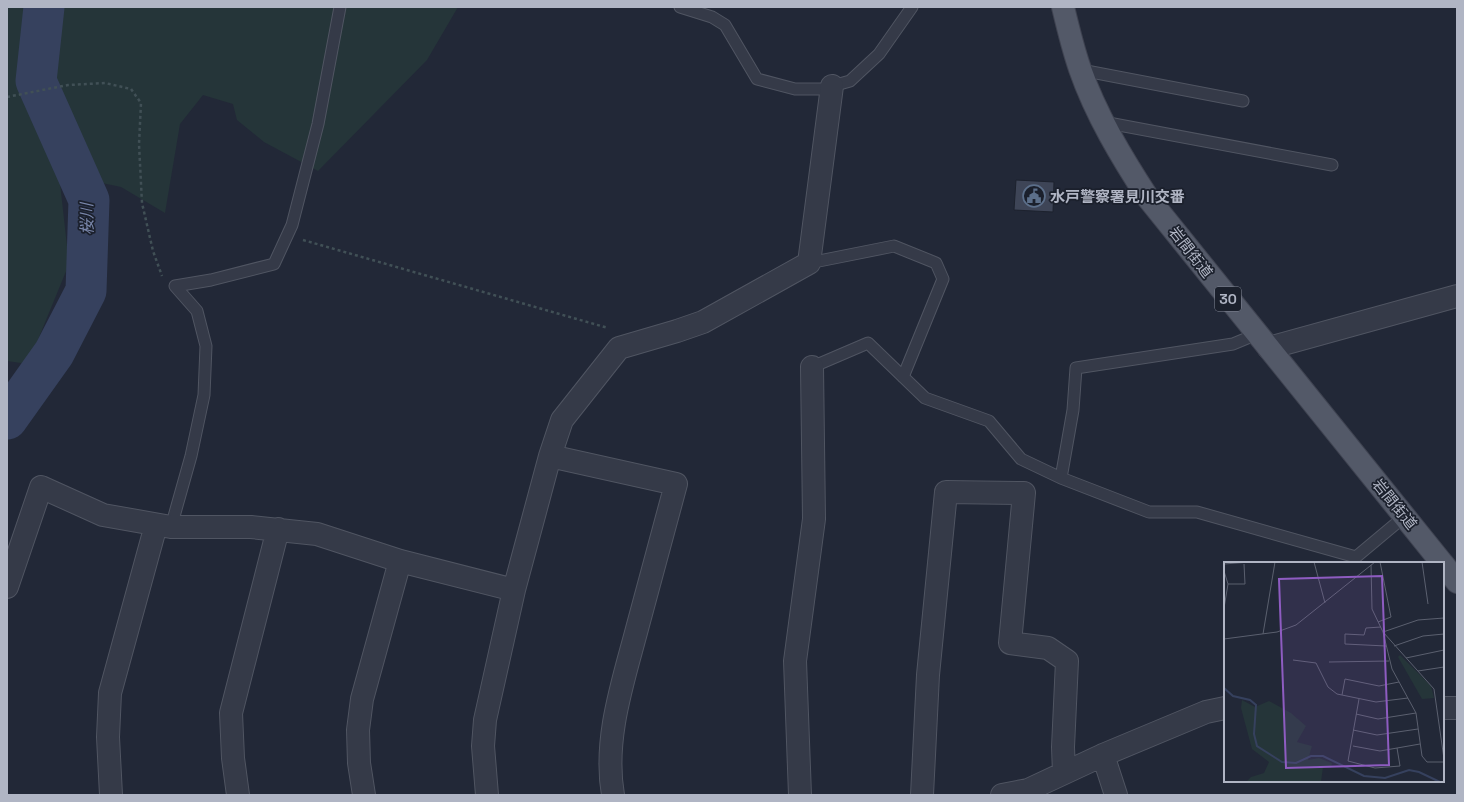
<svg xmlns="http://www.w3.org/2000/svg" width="1464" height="802" font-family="'Space Grotesk','Noto Sans JP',sans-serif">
<rect width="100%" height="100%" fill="#222837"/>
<path fill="#253539" d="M7 7H458L427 60 318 171 264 142 237 120 233 104 203 95 180 124 165 213 121 187 59 174 69 264 28 364 7 361Z"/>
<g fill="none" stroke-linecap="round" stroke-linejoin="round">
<path stroke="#36415e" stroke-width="41" d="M7 419 54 353 86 291 89 200 36 81 44 7"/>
</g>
<path fill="#3e4557" stroke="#1d222e" d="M1016 180 1054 182 1053 212 1014 210Z"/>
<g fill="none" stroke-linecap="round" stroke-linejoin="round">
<g stroke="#505562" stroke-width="13">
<path id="service" d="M680 7 712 17 725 25 757 79 795 89H822L850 81 879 54 912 7
M1081 70 1243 101
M1103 122 1332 165
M809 263 894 246 936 263 943 279 903 377
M812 367 868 343 925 398 989 421 1021 459 1061 478 1149 512H1197L1356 557 1405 516
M1061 478 1073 410 1076 368 1233 344 1257 334
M171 527 191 456 204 395 206 346 197 311 175 286 211 280 274 264 292 225 318 124 340 7"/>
</g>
<g stroke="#505562" stroke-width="24">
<path id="minor" d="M1269 348 1457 296
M550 456 676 484C663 531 651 578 638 625 624 679 603 738 613 795
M7 587 41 487 103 515 171 527H251L317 534 400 561 514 590
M1443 708H1457
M1103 755 1116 795
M111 795 108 737 110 693 156 525
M238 795 233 758 231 713 278 529
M364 795 359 763 358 730 362 699 400 561
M487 795 483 746 485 720 514 590 550 456 562 420 619 348 677 331 703 322 809 263 832 86
M800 795 795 661 814 519 812 367
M922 795 928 675 946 492 1024 493 1010 643 1048 648 1067 661 1063 747 1064 773
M1002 795 1028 790 1103 755 1206 712 1225 708"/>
</g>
<g stroke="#3f4351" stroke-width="24">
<path id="primary" d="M1063 7C1068 28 1073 49 1080 69 1096 115 1122 158 1148 198L1442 563
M1443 564 1457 582"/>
</g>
<path stroke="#415056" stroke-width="2.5" stroke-dasharray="3 3" stroke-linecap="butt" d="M7 97 68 85 105 83 131 89 141 103 139 144 142 203 153 251 162 276
M303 240 608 328"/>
<use href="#service" stroke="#353a48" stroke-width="11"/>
<use href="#minor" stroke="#353a48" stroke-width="22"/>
<use href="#primary" stroke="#535968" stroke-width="22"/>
</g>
<defs>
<g id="civic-ring" transform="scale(1.15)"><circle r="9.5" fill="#1b202c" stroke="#5c6f8a" stroke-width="1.5"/><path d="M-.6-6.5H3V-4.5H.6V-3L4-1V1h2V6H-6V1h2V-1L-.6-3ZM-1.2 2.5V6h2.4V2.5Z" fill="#5c6f8a"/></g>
</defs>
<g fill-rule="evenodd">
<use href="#civic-ring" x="1034" y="196"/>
</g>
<g text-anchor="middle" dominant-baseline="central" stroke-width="3.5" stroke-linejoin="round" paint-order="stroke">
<rect fill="#1b202c" stroke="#838896" stroke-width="1" x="1215" y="287" width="26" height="24" rx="3"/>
<g font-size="14" font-weight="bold" fill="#b0b5c4">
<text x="1228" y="299">30</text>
</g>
<g font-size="15" font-weight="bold" fill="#b0b5c4" stroke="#1b202c" text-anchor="start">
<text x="1050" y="196">水戸警察署見川交番</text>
</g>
<g font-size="15" fill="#b0b5c4" stroke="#1b202c">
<text transform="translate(1191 252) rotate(52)">岩間街道</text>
<text transform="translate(1395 504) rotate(51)">岩間街道</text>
</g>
<g font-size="16" font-style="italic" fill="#7a87ab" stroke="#1b202c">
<text transform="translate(87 219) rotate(-91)">桜川</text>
</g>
</g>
<g transform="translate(1224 562)">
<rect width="220" height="220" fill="#222837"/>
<path d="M176 93 207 124 210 136 198 137 174 95ZM18 138 31 145 45 139 67 151 82 164 73 180 88 184 84 198 95 196 108 201 107 206 99 205 97 220H22L27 215 40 211 45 200 28 187 17 146Z" fill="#253539"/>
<path fill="none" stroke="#36415e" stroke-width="2" d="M0 126 9 134 26 138 32 143 30 172 33 184 58 200 72 201 87 194H99L140 214 161 216 185 208 195 210 216 220"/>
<path fill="none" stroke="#5b606f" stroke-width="1" d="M90 0 101 41M198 0 204 42M0 2 26 0M147 3 148 47 159 70 168 107 192 151 198 194 203 200H220M0 9 4 22H21L20 2M0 46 4 22M154 60 167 55 156 0M157 65 142 66 140 73 121 72V82L162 84M159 70 210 127 220 197M159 70 194 58 220 56M39 72 51 0M0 77 53 70 72 63 151 0M170 84 199 74 220 72M182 96 220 88M69 98 92 101 104 125 113 132 152 140 184 136M105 100 165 99M194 109 220 105M118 133 121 117 155 124 175 120M135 137 124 199 151 206 176 204 173 186M132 152 154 157 192 151M129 168 153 173 194 167M129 184 156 189 196 182"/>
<path fill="#8e5cc1" fill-opacity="0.15" stroke="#8e5cc1" stroke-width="2" d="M158 14 165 203 62 206 55 17Z"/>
<rect width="220" height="220" fill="none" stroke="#b0b5c4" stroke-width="2"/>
</g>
<rect width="1464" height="802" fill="none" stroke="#b0b5c4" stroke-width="16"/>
</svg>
